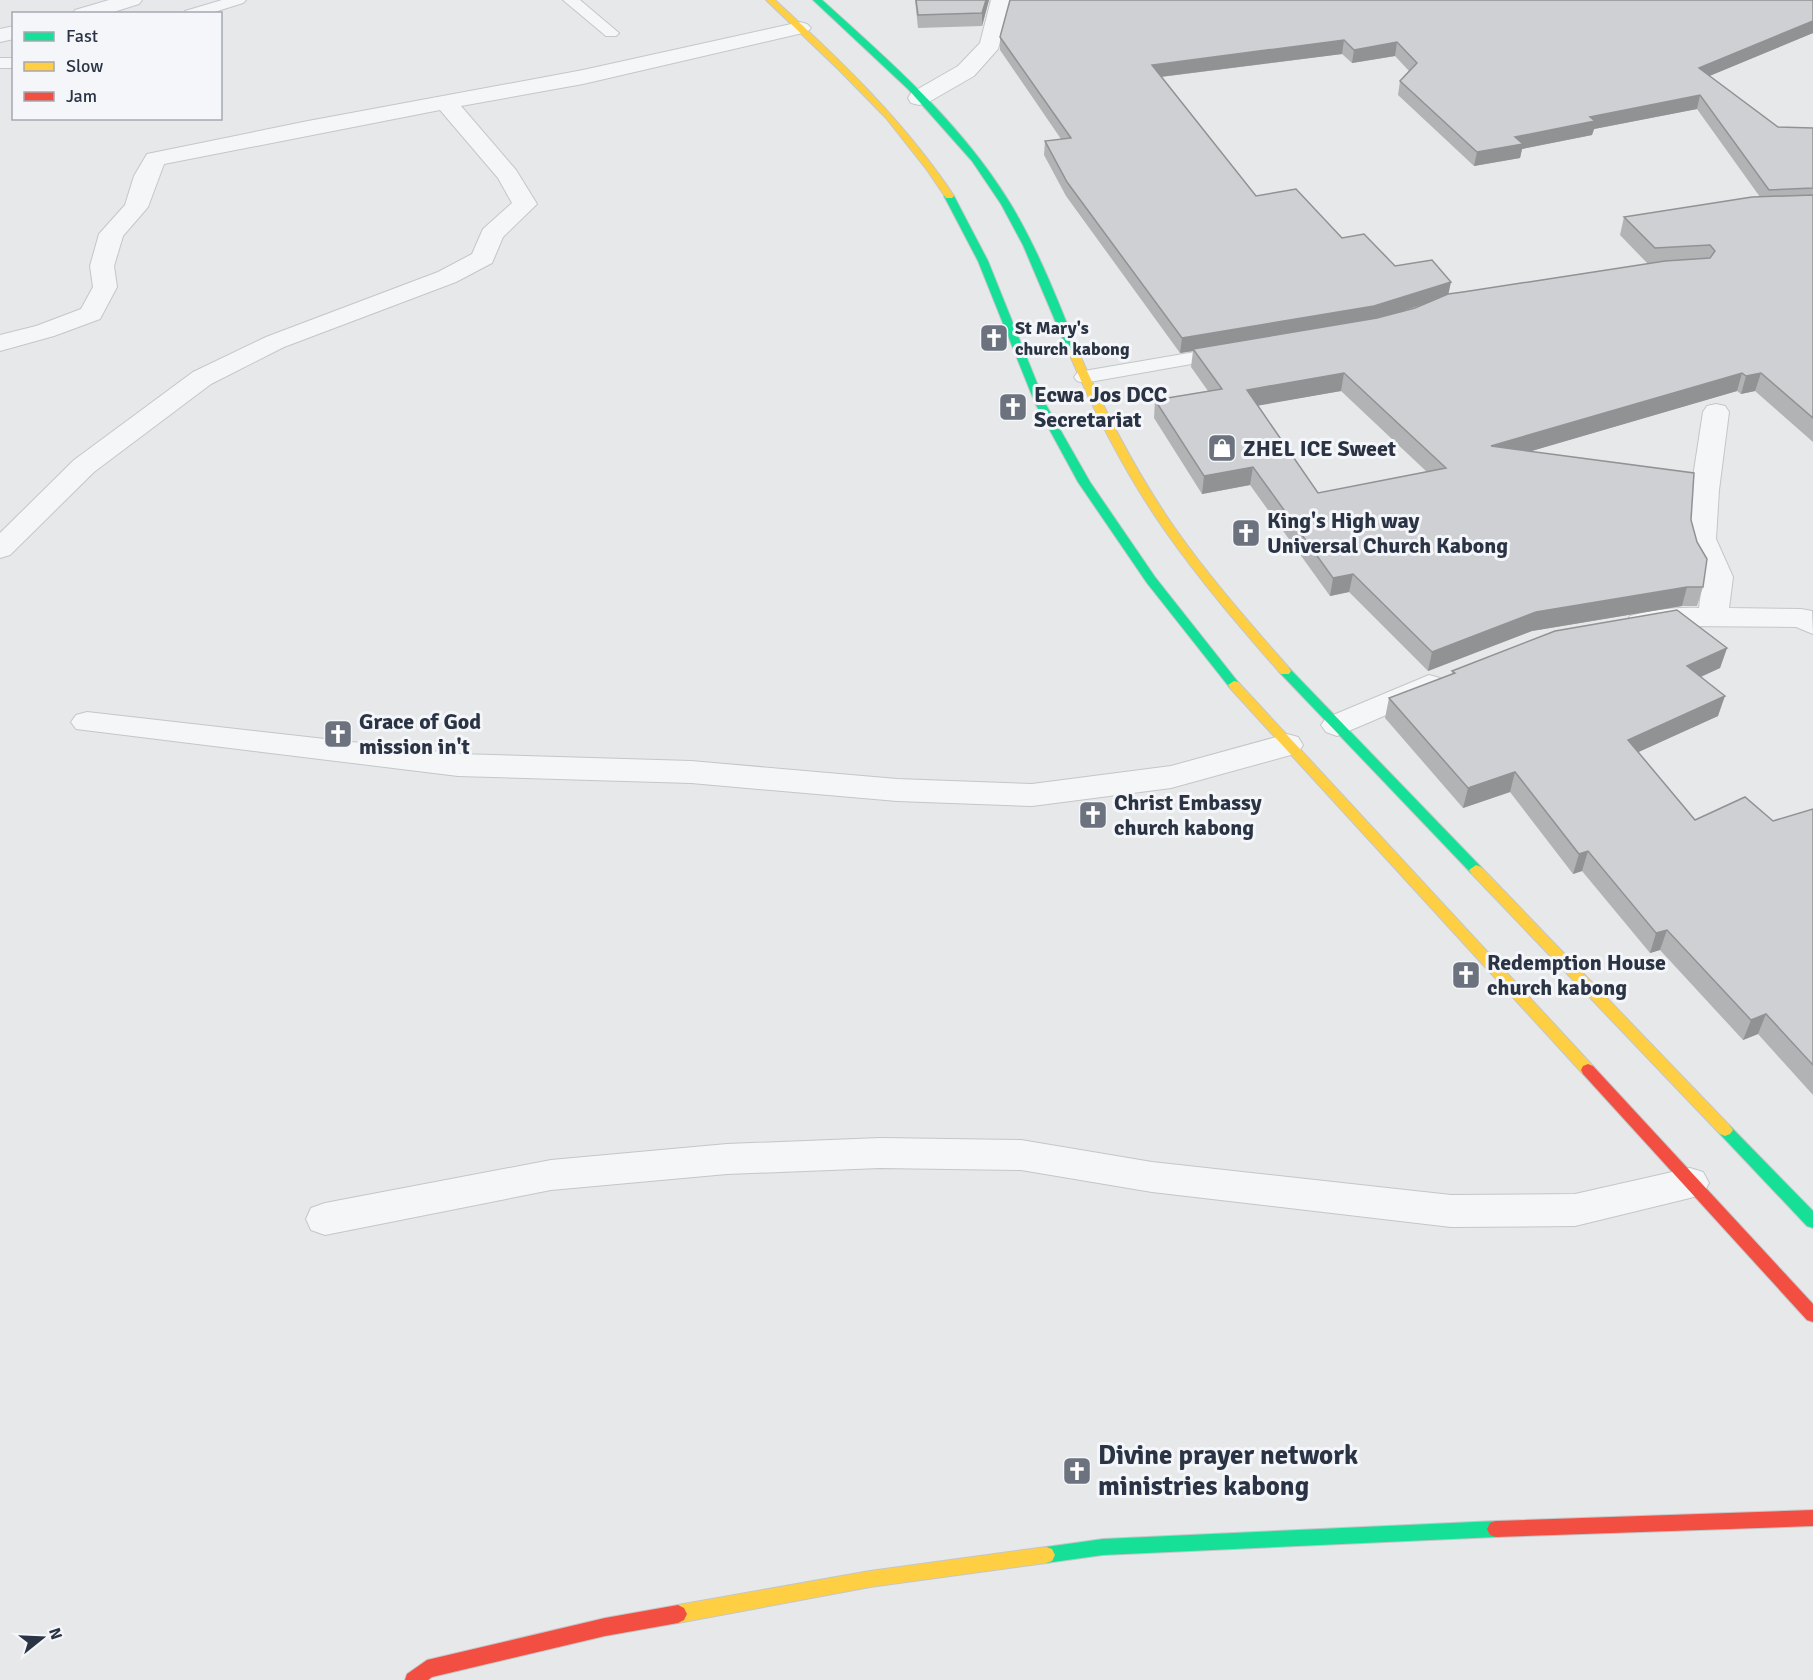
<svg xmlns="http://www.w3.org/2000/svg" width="1813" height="1680" font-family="Signika,sans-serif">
<rect width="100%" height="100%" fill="#e6e8ea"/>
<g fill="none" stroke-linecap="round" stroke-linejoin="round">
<g stroke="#c4c6c8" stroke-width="2">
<path id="lane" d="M222 0H246L243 3 208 14H183L185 11Z
M563 0H580L619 33 616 36H606Z
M0 58H14V68H0Z
M1224 347 1231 349 1233 353 1231 357 1084 383 1077 381 1074 377 1077 373 1084 371Z"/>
</g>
<g stroke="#c4c6c8" stroke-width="2">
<path id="street" d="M109 0H142L139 4 107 14H72L75 10Z
M991 0H1011L998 49 974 76 927 103 919 105 911 103 908 98 911 93 958 66 980 43Z
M800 22 807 24 811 28 807 32 583 84 461 106 516 170 537 204 503 237 492 263 456 282 284 347 211 384 94 472 10 555 0 558V533L74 460 193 372 266 337 438 272 472 254 483 229 512 203 498 178 440 110 164 164 148 207 123 236 114 266 117 287 100 319 54 336 0 351V335L36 326 81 309 93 287 90 266 99 234 125 205 134 176 147 154 308 121 583 70Z
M14 26V39L0 42V29Z
M1716 404 1725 406 1729 412 1719 490 1716 539 1733 577 1729 608 1801 609 1812 611 1813 634 1796 627 1682 626 1641 633 1630 630 1626 623 1630 616C1653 610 1676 607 1699 608L1703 577 1688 539 1691 490 1703 412 1707 406Z
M1429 675 1440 678 1444 685 1440 692 1337 736 1326 732 1321 725 1326 718Z
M87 712 458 754 691 761 897 779 1032 784 1171 766 1287 734 1298 737 1303 745 1298 753 1171 788 1032 806 897 801 691 783 458 776 76 729 71 722 76 715Z
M880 1138 1021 1140 1152 1162 1451 1195 1575 1194 1690 1168 1703 1172 1709 1183 1703 1194 1690 1198 1575 1226 1451 1227 1152 1192 1021 1170 880 1168 727 1174 551 1190 325 1235 311 1230 306 1219 311 1208 325 1203 551 1160 727 1144Z"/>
</g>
<g stroke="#c4c6c8" stroke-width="2">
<path id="fast" d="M813 0H822C891 62 961 123 1010 203 1038 249 1058 301 1078 351L1077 353 1073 354 1068 351 1023 245 1001 204 972 161 908 89Z
M949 193 954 196 988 261 1045 403 1090 482 1155 577 1238 682 1240 685 1238 688H1230L1147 583 1078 482 1035 403 978 261 944 196Z
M1285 667 1289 668 1481 867 1483 870 1481 873H1471L1281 674 1279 671 1281 668Z
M1725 1124 1730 1126 1813 1211V1228L1807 1226 1720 1134 1717 1130 1720 1126Z
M1496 1521 1502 1523 1505 1529 1502 1535 1496 1537 1103 1555 1046 1563 1040 1561 1037 1555 1040 1549 1046 1547 1103 1539Z"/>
</g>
<g stroke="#c4c6c8" stroke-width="2">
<path id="slow" d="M766 0H775C841 61 904 121 954 196L952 198H946L927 170 886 118 839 70Z
M1073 348 1078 351C1105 412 1136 472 1174 527 1209 577 1249 622 1289 668L1291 671 1289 674H1281C1241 628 1201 582 1166 532 1126 475 1095 414 1068 351Z
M1234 681 1238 682 1593 1066 1595 1070 1593 1074 1588 1076 1583 1074 1230 688 1228 685Z
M1476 865 1481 867 1730 1126 1733 1130 1730 1134 1725 1136 1720 1134 1471 873 1469 870Z
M1046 1547 1052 1549 1055 1555 1052 1561 1046 1563 870 1587 678 1623 672 1620 669 1614 672 1608 678 1605 870 1571Z"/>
</g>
<g stroke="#c4c6c8" stroke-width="2">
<path id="jam" d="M1588 1064 1593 1066 1813 1304V1322L1807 1320 1583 1074 1581 1070 1583 1066Z
M1813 1510V1526L1496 1537 1490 1535 1487 1529 1490 1523 1496 1521Z
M678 1605 684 1608 687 1614 684 1620 678 1623 605 1636 432 1677 428 1680H405L407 1674 427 1660 605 1618Z"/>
</g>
<use href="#lane" fill="#f5f6f7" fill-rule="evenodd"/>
<use href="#street" fill="#f5f6f7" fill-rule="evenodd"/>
<use href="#fast" fill="#16e098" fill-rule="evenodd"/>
<use href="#slow" fill="#ffcf43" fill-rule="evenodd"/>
<use href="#jam" fill="#f24e42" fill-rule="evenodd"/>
</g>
<path fill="#b1b3b5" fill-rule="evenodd" d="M915 0H989L982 26 918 28Z
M1813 0V33L1709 76 1778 127 1813 128V442L1755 391 1741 394 1737 391 1531 451 1691 520 1703 587 1697 606H1682L1532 631 1428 671 1349 592 1330 596 1250 485 1202 494 1154 418 1155 400 1208 391 1191 367 1193 351 1180 353 1066 196 1044 155 1045 141 1061 139 1000 50V37ZM1342 54 1352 63 1395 56 1409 71 1400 81 1398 95 1474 166 1520 158 1522 149 1592 135 1594 129 1697 109 1760 197 1624 217 1620 235 1648 264 1448 294 1342 238 1256 196 1161 77ZM1431 302 1415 308 1390 315ZM1341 391 1427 472 1318 493 1258 405Z
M1727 648 1720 668 1701 677 1718 716 1638 752 1695 820 1773 821 1813 809V1095L1758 1034 1743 1040 1660 950 1650 953 1582 871 1573 874 1510 792 1463 808 1385 718 1389 698 1452 674V671Z"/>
<path fill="#909294" d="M986 0H989L982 26V13Z
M1813 21V33L1695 82 1699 68Z
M1344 40 1342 54 1151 78 1152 65Z
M1397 42 1395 56 1352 63 1354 50Z
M1700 95 1697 109 1594 129 1592 135 1522 149 1520 158 1474 166 1477 152 1515 137 1590 117Z
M1451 282 1448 296 1372 321 1193 349V351L1180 353 1182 338Z
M1344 373 1341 391 1245 408 1247 390Z
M1742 373 1737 391 1487 464 1491 446Z
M1761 373 1755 391 1741 394 1746 376Z
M1253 467 1250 485 1202 494 1204 476Z
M1353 574 1349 592 1330 596 1333 578Z
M1687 587 1682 606 1532 631 1428 671 1432 652 1536 612Z
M1727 648 1720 668 1680 686 1687 666Z
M1725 696 1718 716 1621 760 1628 740Z
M1515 772 1510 792 1463 808 1468 788Z
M1588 851 1582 871 1573 874 1579 854Z
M1667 930 1660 950 1650 953 1656 933Z
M1766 1014 1758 1034 1743 1040 1751 1020Z"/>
<path fill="#ced0d3" stroke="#909294" stroke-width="1.5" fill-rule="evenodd" d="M916 0H986L982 13 918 15Z
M1010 0H1813V21L1699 68 1778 127 1813 128V188L1769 190 1700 95 1590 117 1595 121 1515 137 1523 144 1477 152 1400 81 1417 63 1397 42 1354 50 1344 40 1152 65 1256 196 1296 189 1342 238 1364 234 1395 266 1432 260 1451 282 1374 306 1182 338 1067 182 1045 141 1071 138 1000 37Z
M1813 195V418L1761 373 1746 376 1742 373 1491 446 1694 473 1691 520 1697 542 1707 559 1703 587H1687L1536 612 1432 652 1353 574 1333 578 1253 467 1204 476 1155 400 1222 389 1193 349 1377 318 1415 308 1448 294 1463 292 1665 261 1710 258 1715 251 1710 245 1655 248 1624 217 1752 197ZM1344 373 1446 468 1318 493 1247 390Z
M1677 610 1727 648 1687 666 1725 696 1628 740 1695 820 1745 797 1773 821 1813 809V1065L1766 1014 1751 1020 1667 930 1656 933 1588 851 1579 854 1515 772 1468 788 1389 698 1455 673 1452 671 1555 631Z"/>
<defs>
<g id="church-square" transform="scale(1.5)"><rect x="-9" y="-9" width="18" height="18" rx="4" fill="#6c737f" stroke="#f4f6f9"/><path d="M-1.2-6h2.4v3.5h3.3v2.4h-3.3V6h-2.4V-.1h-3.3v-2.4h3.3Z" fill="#fff"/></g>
<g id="shop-square" transform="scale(1.5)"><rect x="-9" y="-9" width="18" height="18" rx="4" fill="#6c737f" stroke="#f4f6f9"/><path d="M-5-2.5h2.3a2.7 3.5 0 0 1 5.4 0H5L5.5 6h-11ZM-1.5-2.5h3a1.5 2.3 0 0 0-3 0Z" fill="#fff"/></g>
</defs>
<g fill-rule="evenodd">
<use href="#church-square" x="994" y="338"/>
<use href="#church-square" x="1013" y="407"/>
<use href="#shop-square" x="1222" y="448"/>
<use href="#church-square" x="1246" y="533"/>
<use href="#church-square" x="338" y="734"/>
<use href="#church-square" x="1093" y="815"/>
<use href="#church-square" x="1466" y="975"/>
<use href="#church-square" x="1077" y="1471"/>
</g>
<g text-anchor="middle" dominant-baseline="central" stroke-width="6" stroke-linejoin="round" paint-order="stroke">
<g font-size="18" font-weight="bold" fill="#2b3445" stroke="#f4f6f9" text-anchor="start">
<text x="1015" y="328">St Mary's<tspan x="1015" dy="21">church kabong</tspan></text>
</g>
<g font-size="22" font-weight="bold" fill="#2b3445" stroke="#f4f6f9" text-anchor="start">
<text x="1034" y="394">Ecwa Jos DCC<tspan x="1034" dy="25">Secretariat</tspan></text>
<text x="1243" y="448">ZHEL ICE Sweet</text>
<text x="1267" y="520">King's High way<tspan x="1267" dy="25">Universal Church Kabong</tspan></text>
<text x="359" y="721">Grace of God<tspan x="359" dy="25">mission in't</tspan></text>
<text x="1114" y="802">Christ Embassy<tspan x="1114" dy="25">church kabong</tspan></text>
<text x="1487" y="962">Redemption House<tspan x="1487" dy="25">church kabong</tspan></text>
</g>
<g font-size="27" font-weight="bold" fill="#2b3445" stroke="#f4f6f9" text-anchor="start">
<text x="1098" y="1455">Divine prayer network<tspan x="1098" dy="31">ministries kabong</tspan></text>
</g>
</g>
<rect x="12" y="12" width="210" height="108" fill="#f4f6f9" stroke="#a4a8b1" stroke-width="1.5"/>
<rect x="24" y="32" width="30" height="9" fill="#16e098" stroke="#a4a8b1" stroke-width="1.5"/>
<text x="66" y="42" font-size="18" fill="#2b3445">Fast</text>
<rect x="24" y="62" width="30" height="9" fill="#ffcf43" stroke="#a4a8b1" stroke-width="1.5"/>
<text x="66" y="72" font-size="18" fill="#2b3445">Slow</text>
<rect x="24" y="92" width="30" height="9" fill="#f24e42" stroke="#a4a8b1" stroke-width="1.5"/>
<text x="66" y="102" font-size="18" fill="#2b3445">Jam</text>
<g transform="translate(42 1638) rotate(72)" stroke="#f4f6f9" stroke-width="4.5" paint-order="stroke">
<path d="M0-4.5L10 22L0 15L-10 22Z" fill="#2b3445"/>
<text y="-9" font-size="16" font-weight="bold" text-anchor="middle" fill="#2b3445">N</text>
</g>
</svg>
